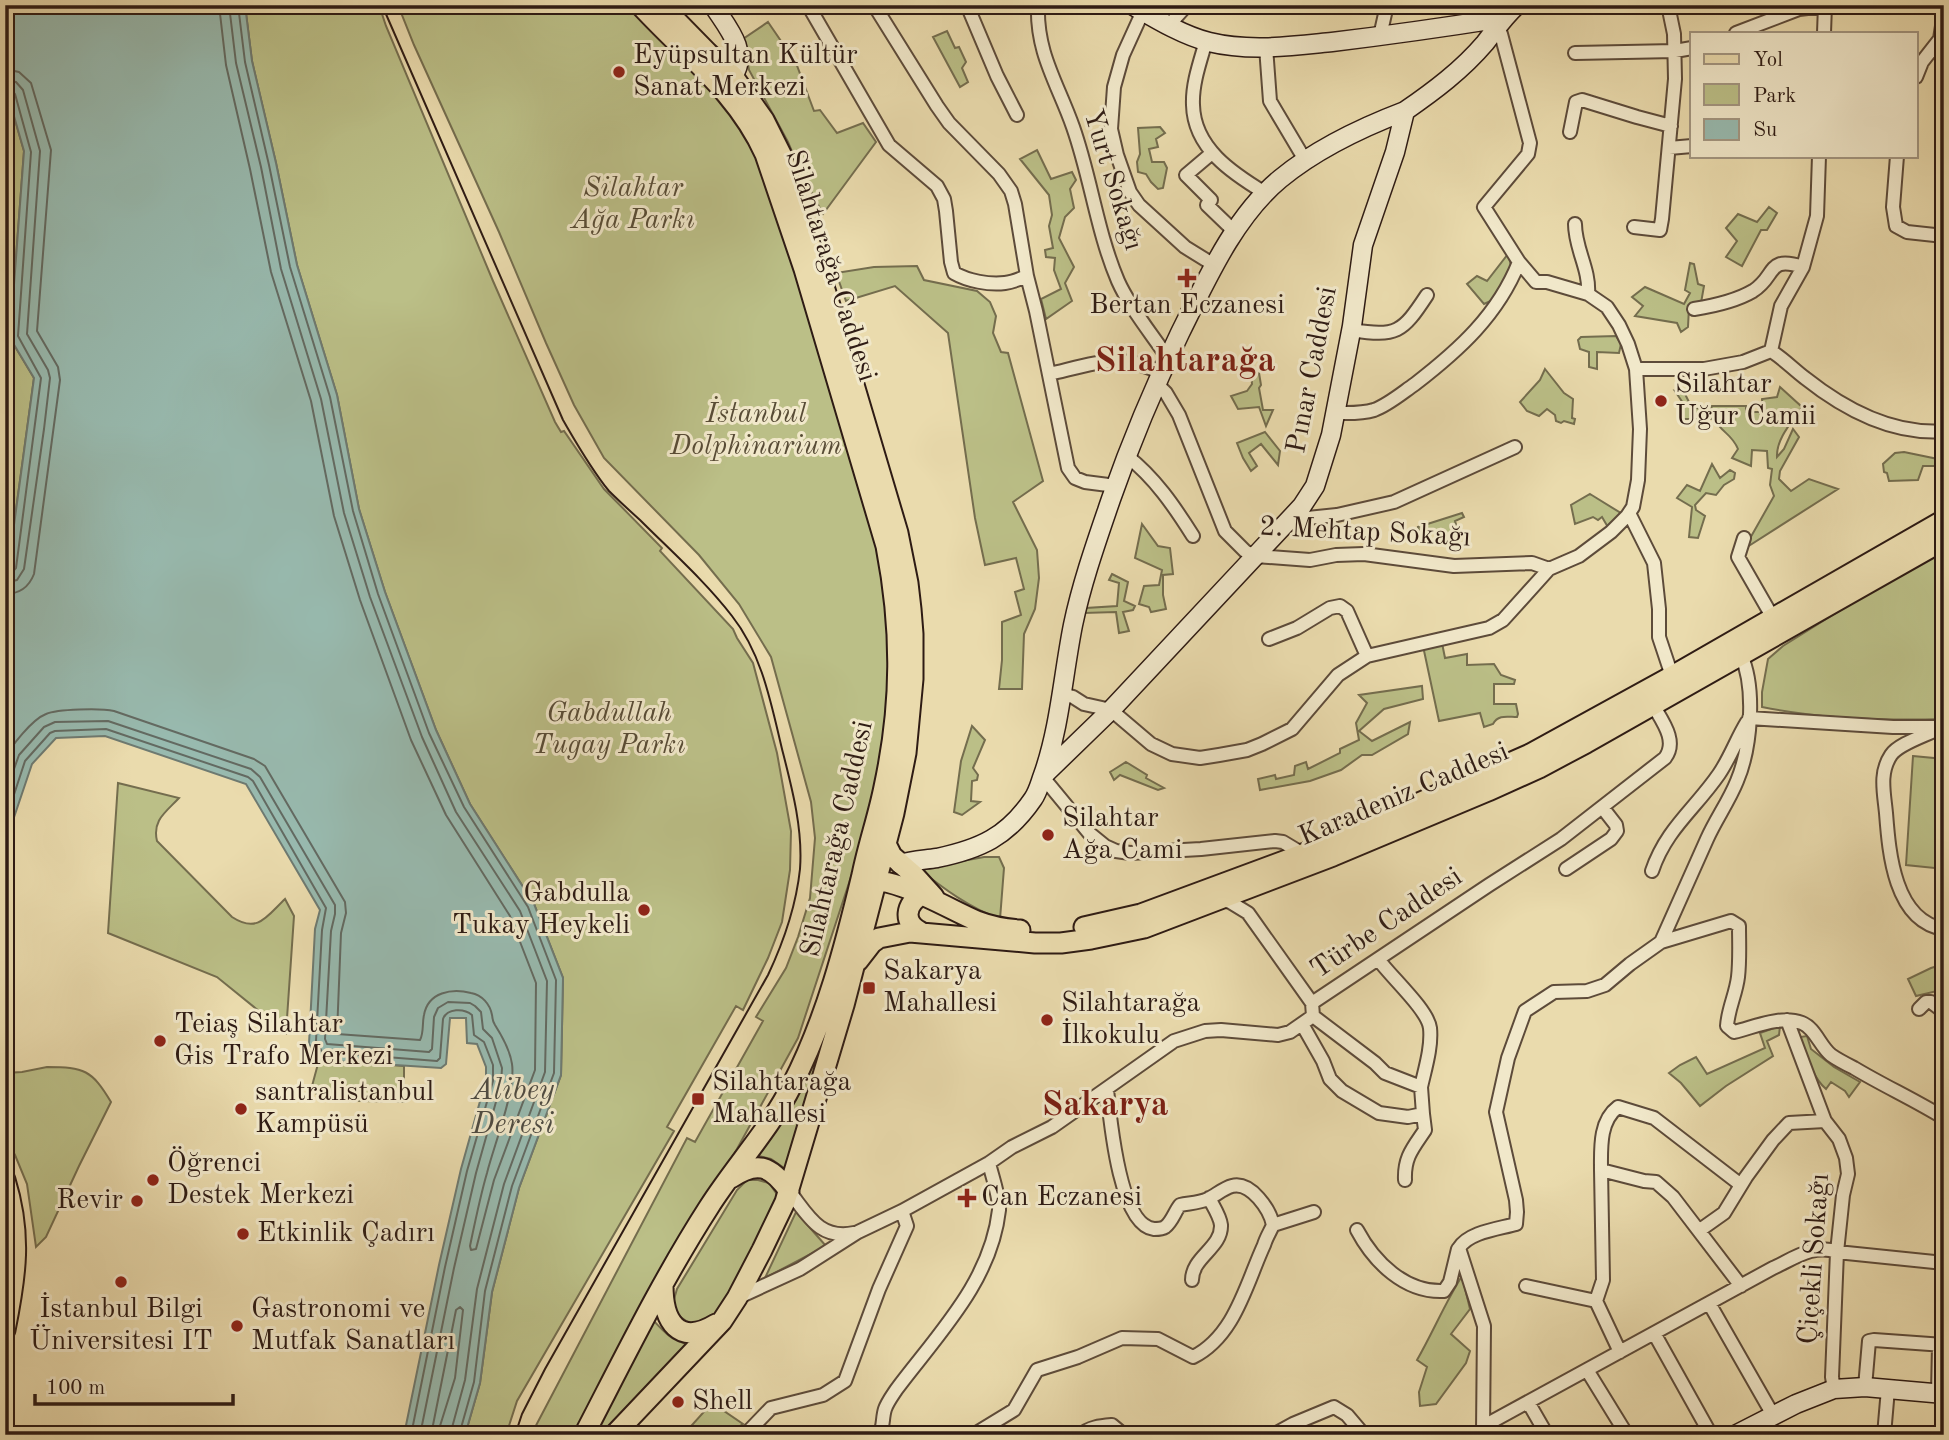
<svg xmlns="http://www.w3.org/2000/svg" width="1949" height="1440" font-family="'Old Standard TT',serif">
<rect width="100%" height="100%" fill="#eadbad"/>
<filter id="stains"><feTurbulence type="fractalNoise" baseFrequency=".00286" numOctaves="4"/><feColorMatrix values="0 0 0 0 .2 0 0 0 0 .09 0 0 0 0 .02 0 0 0 .5 -.17"/></filter>
<radialGradient id="worn" r=".72"><stop offset=".6" stop-color="#630" stop-opacity="0"/><stop offset="1" stop-color="#630" stop-opacity=".3"/></radialGradient>
<path fill="#bbbf87" stroke="#746d4e" stroke-width="2" d="M245 5H379L386 26 493 281 555 422 561 432 564 431 604 489 662 548 660 551 733 629 737 638 753 663 777 753 791 831 790 870 782 922 768 958 743 1010 736 1006 667 1127 674 1131 517 1401 506 1435H465L480 1383 492 1292 519 1188 561 1075 563 978 534 904 470 804 436 730 385 592 359 509 337 395 297 265 276 163 252 61Z
M398 5H628L659 38 696 71 747 133 786 232 876 530 891 638 890 696 873 810 798 1038 737 1149 680 1241 574 1435H531L687 1138 695 1142 763 1021 756 1017 786 968 798 937 810 898 815 838 811 802 771 657 739 604 699 555 604 458 574 405 546 343 499 232 414 45Z
M768 22 796 63 814 111 820 110 837 133 863 123 876 142 823 214 801 173 788 142 749 70 743 39Z
M947 31 955 48 959 47 966 62 962 68 968 82 960 87 933 37Z
M5 85 24 151 10 338 34 378 5 590Z
M1160 127 1165 133 1156 139 1158 147 1149 149 1152 162H1164L1167 168 1163 188 1158 189 1151 182 1146 174 1138 172 1137 162 1140 154 1138 128Z
M1037 150 1051 179 1072 172 1076 180 1070 189 1074 208 1065 217 1059 238 1074 267 1065 283 1072 301 1046 319 1041 299 1061 289 1054 270 1055 258 1046 257 1045 250 1053 248 1049 226 1052 215 1049 195 1020 159Z
M1769 207 1777 213 1767 230H1761L1742 266 1726 257 1737 241 1726 228 1738 214 1757 222Z
M1508 254 1512 269 1495 299 1484 304 1467 284 1477 276 1487 281Z
M1690 263 1694 264 1698 284 1704 286 1701 303 1689 307 1688 327 1681 332 1677 323 1635 316 1643 306 1632 297 1645 287 1684 304 1690 293 1685 290Z
M917 266 924 280 977 291 990 302 996 316 993 333 1001 352 1008 353 1043 481 1013 502 1037 550 1039 578 1035 609 1024 634 1022 689H999L1002 660V622L1021 615 1015 592 1024 589 1016 558 985 565 975 518 948 333 895 286 846 301 836 273 874 267Z
M1616 336 1621 344 1619 353 1597 352V369L1589 367V352L1580 349 1578 340 1581 337Z
M1545 369 1564 393 1573 399 1572 418 1575 419 1574 424 1564 421 1561 423 1556 421 1555 415 1547 409 1539 416 1527 411 1520 402 1540 380Z
M1259 373 1261 385 1259 388 1263 410H1273L1266 426 1259 407 1238 409 1231 396 1247 391 1252 384 1251 374Z
M1780 387 1802 407C1792 422 1776 439 1777 457L1784 449 1793 429 1799 437 1780 471 1779 479 1791 491 1809 479 1838 489 1744 549 1774 496 1770 485 1772 469 1768 468 1767 451 1752 450 1751 466 1732 458 1738 449C1732 434 1722 433 1714 419H1682L1683 403 1675 391 1685 394 1692 408 1711 409 1712 406H1746V412H1763L1762 399 1777 397Z
M1265 432 1280 451 1278 465 1261 444 1249 453 1257 466 1251 471 1243 458 1237 443Z
M1904 452 1938 459 1939 456H1944V466H1923L1918 480 1889 481 1887 473 1884 472 1883 464 1895 453Z
M1712 464 1720 478 1730 470 1735 473 1734 479 1724 485 1716 495 1706 493 1695 505 1696 510 1705 516 1698 538 1689 537 1692 507 1677 498 1687 485 1700 491Z
M1590 494 1624 515 1609 529 1602 517 1598 520 1593 517 1575 524 1571 505Z
M1462 513 1464 517 1455 521 1458 531 1441 538 1438 530 1420 535 1418 527Z
M1142 524 1158 546 1170 548 1173 574 1163 575V595L1166 609 1151 612 1149 607 1139 604 1144 586 1159 585 1162 570 1135 558Z
M1944 548V719C1882 721 1822 719 1762 707V692L1768 659 1783 646 1863 596Z
M1112 574 1128 582 1124 601 1135 606 1133 610 1123 612 1129 631 1119 633 1116 612 1084 613 1086 608 1117 606 1119 583 1109 580Z
M1442 643 1445 658 1467 654V665L1494 664 1501 675 1515 680 1514 684H1494V704H1516L1518 714 1517 717C1508 717 1498 714 1493 724L1484 727 1480 713 1439 721 1423 646Z
M1422 686 1423 699 1384 709 1359 731 1372 741 1410 722 1408 734 1372 755H1362L1341 770 1310 781 1260 790 1258 779 1275 775 1276 779 1294 775 1295 766 1306 762 1308 769 1340 753V749L1359 740 1356 723 1367 703 1359 695Z
M972 726 985 740 973 768 978 775 977 780 972 781 971 801 980 802 962 815 954 812 961 761Z
M1913 756 1944 759V869L1906 865Z
M1126 762 1147 775 1146 778 1164 788 1158 790 1120 775 1114 780 1110 772Z
M118 783 179 798C166 812 152 820 157 841L232 917C258 934 267 916 285 899L294 916 286 1033 217 977 108 933Z
M984 857H999L1004 868 1000 919C970 908 944 889 919 869Z
M1944 964V993L1941 990 1916 996 1908 979 1931 968Z
M1780 1026 1779 1035 1767 1041 1773 1056 1726 1086 1700 1106 1681 1083 1669 1073 1680 1065 1696 1057 1707 1074 1765 1048 1760 1033Z
M1807 1036 1811 1049 1834 1067 1860 1082 1849 1097 1845 1091 1831 1082 1826 1089C1812 1077 1806 1054 1800 1037Z
M815 1055 820 1057 787 1170 771 1159 755 1155Z
M319 1060 404 1066V1102L320 1100 312 1086Z
M47 1067C84 1067 92 1070 111 1102L79 1166 46 1237 36 1247 27 1184 15 1155 5 1138V1073L22 1072Z
M747 1180H758L769 1183 776 1193 777 1204 716 1319C696 1328 684 1325 672 1306L677 1289 737 1190Z
M796 1212 826 1246 765 1278Z
M1462 1276 1470 1309 1451 1334 1470 1351 1466 1363 1436 1404 1420 1406 1419 1392 1427 1367 1417 1360C1433 1332 1445 1303 1462 1276Z
M653 1320C664 1332 672 1341 688 1344L606 1435H593Z
M710 1405 718 1407 743 1424 726 1435H683Z"/>
<path fill="#98baaf" stroke="#6e7a71" stroke-width="2" d="M5 5H245L252 61 276 163 297 265 337 395 359 509 385 592 436 730 470 804 534 904 563 978 561 1075 519 1188 492 1292 480 1383 465 1435H404L439 1265 461 1169 486 1080V1067L477 1044 467 1043 466 1018H450L446 1064 441 1068 319 1060 309 1044 315 929 320 910 246 784 105 736 56 738 32 764 5 844V591L34 378 10 338 24 151 5 85Z"/>
<g fill="none" stroke-linecap="round" stroke-linejoin="round">
<path stroke="#636a62" stroke-width="2" d="M229 5 236 63 261 167 281 269 321 399 344 513 370 597 422 737 456 812 520 911 547 981 545 1072 504 1184 477 1289 465 1380 450 1435
M238 5 245 62 269 165 290 267 330 397 353 511 378 594 429 733 464 807 528 907 556 980 554 1073 512 1186 485 1291 474 1382 459 1435
M5 69 19 72 31 83 51 150 37 331 58 367 60 380 34 574C29 587 19 594 5 594
M5 80 16 82 23 90 40 151 27 334 48 370 50 378 44 429 24 569 17 580 5 583
M5 89H11L15 94 31 152 18 336 41 378 16 568 12 573 5 575
M5 760C10 746 33 719 46 714 57 709 101 708 114 711L254 759 265 766 345 902 346 913 341 933 337 1034 420 1040C424 1033 422 1023 424 1015 428 992 452 988 471 993 482 995 490 1004 492 1015 493 1020 492 1020 495 1025 502 1036 510 1050 512 1064 516 1090 494 1145 487 1173 480 1197 475 1222 470 1246L471 1250 476 1249 494 1180 535 1070 536 983 510 916 446 815 411 740 360 600 334 516 311 401 271 272 250 169 226 65 219 5
M5 794 19 755 44 727 55 722 108 721 251 769 260 777 335 905V914L331 931 325 1039 327 1044 429 1052 432 1049 434 1017 438 1008 448 1002 470 1003 475 1006 481 1012 483 1029 492 1038 502 1068 501 1084 476 1173 454 1268 420 1435
M5 822 25 761 50 733 55 731 106 729 248 777 253 781 326 908 322 930 316 1041 322 1052 437 1061 440 1058 443 1019C447 1008 464 1008 472 1015L474 1035 484 1042 493 1065V1081L467 1171 445 1267 411 1435
M431 1435 456 1310 460 1307 463 1310 455 1378 440 1426V1435"/>
<g stroke="#5d4b3a" stroke-width="16">
<path id="street" d="M808 5 889 145 937 186 944 199 946 211 951 262 954 273C968 281 989 285 1005 283 1012 282 1020 279 1027 276
M874 5 937 106 949 123 999 174 1011 191 1015 204 1027 276 1036 311 1068 468 1075 478 1085 482 1116 486
M967 5 997 76 1017 115
M1038 5C1036 53 1058 84 1073 127 1091 178 1097 232 1118 281 1130 308 1151 333 1167 357
M1143 11 1123 55 1114 87 1111 129 1117 155 1130 192 1139 205 1185 247 1214 265
M1169 25 1187 5
M1736 33 1799 9 1825 6
M1824 33 1825 5
M1380 36 1387 5
M1206 41C1200 62 1192 84 1193 105 1194 148 1232 173 1265 193
M1266 47 1270 101 1305 160
M1932 49 1944 56
M1575 53 1675 51 1692 48
M1916 77 1922 62 1940 39 1944 13
M1570 132 1576 102 1582 100 1637 117 1671 126
M1669 148 1692 146
M1212 153 1186 175 1211 200 1207 205 1235 232
M1897 156 1893 207 1896 226 1907 232 1944 236
M1575 224C1575 249 1590 269 1588 294
M1634 227 1660 230 1662 219 1675 79 1674 34 1668 5
M1694 309C1713 306 1736 301 1753 291 1777 276 1766 255 1803 267
M1351 330C1397 337 1402 333 1427 295
M1771 351 1781 306 1803 267 1817 216 1819 156
M1771 351C1784 359 1793 369 1805 378 1844 409 1893 435 1944 431
M1636 369H1704L1743 362 1771 351
M1049 374C1072 369 1099 360 1122 361 1135 362 1148 367 1160 372
M1156 383 1166 393 1179 415 1225 531 1245 551 1255 556 1310 560 1336 555 1364 554 1454 566 1532 563 1549 569
M1336 413C1349 413 1361 414 1374 410 1388 405 1402 393 1415 384 1459 350 1498 315 1519 262
M1127 456C1155 478 1174 506 1193 536
M1629 513 1654 563 1659 609V637L1672 676
M1288 520 1337 515 1394 502 1515 447
M1744 538 1738 557 1773 618
M1269 639 1297 628 1330 608 1340 606 1347 611 1367 656
M1741 655C1756 688 1751 748 1737 781 1729 801 1716 819 1707 839 1692 873 1676 908 1661 942L1731 921 1739 926C1739 942 1740 960 1738 977 1736 994 1728 1009 1727 1026L1734 1032C1755 1027 1780 1015 1802 1023 1815 1028 1820 1046 1831 1055 1838 1060 1846 1064 1854 1068 1884 1086 1915 1100 1944 1118
M1062 694 1073 697 1084 704 1111 710 1151 744 1172 754 1200 758 1219 755 1247 750 1262 744 1292 729 1338 675 1367 656 1489 628 1503 620 1549 569 1579 556 1611 532 1627 516 1633 507 1638 480 1640 429 1636 369 1628 344 1619 325 1607 307 1588 294 1547 282H1536L1519 262 1484 207 1528 154 1530 143 1501 34 1496 26
M1749 718 1893 727H1940
M1942 727C1928 735 1899 743 1891 755 1879 773 1884 792 1886 813 1889 852 1894 921 1944 929
M1042 776 1089 833 1105 846 1116 851 1130 853 1201 849 1275 841 1283 842 1303 854
M1566 869 1611 839 1617 831 1616 825 1602 807
M1652 871C1666 829 1695 809 1719 774 1730 758 1737 738 1747 722
M1378 959C1390 976 1428 1010 1430 1028 1432 1047 1425 1069 1421 1087
M1312 1003 1489 885 1561 839 1665 758C1678 741 1662 721 1653 705
M1919 1009 1926 1002H1931L1944 1012
M1787 1020 1825 1121 1839 1139 1846 1158 1848 1174 1843 1195 1837 1252 1832 1377 1834 1389
M1302 1024 1323 1061 1330 1079 1342 1091 1379 1113 1408 1117 1423 1114 1421 1087 1385 1073 1375 1063 1313 1016
M1601 1170C1601 1149 1599 1121 1618 1107L1654 1118 1741 1185
M1405 1180C1404 1157 1413 1148 1425 1130L1423 1114
M789 1191C808 1215 819 1240 854 1233
M1273 1225 1314 1212
M1357 1230C1374 1262 1405 1293 1444 1291L1450 1282 1458 1249
M1700 1230 1724 1213 1746 1177 1773 1140 1789 1123 1825 1121
M1192 1280C1192 1257 1222 1248 1221 1225 1220 1216 1213 1206 1209 1198
M1526 1286 1596 1301
M737 1298 800 1269 858 1232 902 1211 989 1163 1012 1147 1052 1127 1174 1041 1205 1031 1221 1030 1278 1035 1290 1032 1313 1016 1312 1003 1248 913 1230 902 1220 899
M1709 1303 1773 1415
M1654 1333 1711 1435
M1620 1352 1596 1301 1603 1280 1601 1170 1644 1181 1656 1182 1673 1197 1741 1286
M1587 1370 1627 1435
M1865 1387 1869 1341 1874 1340 1944 1345
M1938 1393 1939 1345
M1528 1402 1547 1435
M1762 1420 1770 1435
M1483 1431 1484 1326 1459 1248C1469 1232 1498 1229 1516 1224L1517 1212 1516 1200 1496 1112 1508 1058 1525 1011 1554 992 1587 991 1605 985 1630 964 1661 942
M1482 1434 1483 1431 1493 1421 1773 1268C1793 1259 1814 1243 1837 1252L1944 1263
M745 1435 771 1408 823 1395 845 1381 879 1289 907 1226 902 1211
M879 1435C884 1427 882 1418 885 1409 887 1403 892 1396 896 1390 937 1335 991 1282 999 1210 1000 1198 992 1176 989 1163
M973 1435 1014 1410 1037 1370 1078 1357 1122 1338 1158 1339 1193 1357C1235 1336 1246 1284 1264 1245 1266 1238 1270 1232 1273 1225 1270 1210 1251 1181 1232 1186 1224 1188 1216 1195 1208 1199 1199 1203 1190 1203 1180 1205 1175 1211 1172 1222 1165 1227 1162 1229 1158 1229 1154 1229 1119 1225 1110 1117 1107 1089
M1081 1435C1089 1427 1101 1426 1112 1425L1124 1435
M1273 1435 1293 1424 1334 1407 1347 1415 1364 1435
M1884 1435 1888 1389"/>
</g>
<g stroke="#2e1b14" stroke-width="21">
<path id="secondary" d="M713 5C726 26 750 51 733 76
M1132 5C1156 19 1182 35 1209 42 1250 52 1292 46 1332 42 1390 35 1446 27 1503 18
M1045 774 1111 710 1302 506 1315 486 1331 435 1352 326 1363 245 1395 152 1405 111C1434 91 1462 70 1485 43 1496 29 1503 18 1517 5
M900 864C913 860 924 860 937 858 980 849 1007 837 1033 799 1038 792 1040 783 1043 775 1060 727 1063 675 1073 625 1082 582 1097 540 1111 499 1131 442 1154 387 1180 333 1206 281 1234 217 1280 179 1315 150 1363 127 1405 111
M1735 1435 1796 1404 1834 1389 1865 1387 1944 1394"/>
</g>
<g stroke="#2e1b14" stroke-width="23">
<path id="primary" d="M886 844 892 856 915 876 934 897
M864 883C887 871 952 911 977 921 990 926 1005 929 1020 930
M1084 927 1141 914 1303 854 1530 754 1672 676 1944 520
M921 932C902 923 905 904 923 894
M858 961 872 943 879 938 910 932 1035 943H1061L1091 939 1144 928 1333 856 1488 791 1539 768 1586 743 1944 540
M731 1178C758 1160 771 1166 789 1191
M5 1180C22 1234 16 1276 5 1330
M663 1285C663 1321 678 1347 716 1324
M584 1435C624 1358 662 1280 709 1207 735 1166 770 1129 792 1085 826 1019 845 946 862 875 868 845 878 817 884 787 902 704 902 629 886 546L804 269 765 154C737 92 685 54 640 5
M614 1435 722 1321 737 1298 762 1250 785 1202 844 1005 894 813 906 753 913 679V634L911 609 908 583 898 533 836 324 782 156 764 120 733 76 708 53 661 5"/>
</g>
<use href="#street" stroke="#f1e8ca" stroke-width="12"/>
<use href="#secondary" stroke="#f1e8ca" stroke-width="18"/>
<use href="#primary" stroke="#eadbad" stroke-width="19"/>
<path stroke="#2e1b14" stroke-width="2" d="M382 5 563 420C577 444 591 469 609 491 619 501 630 511 640 520 671 551 705 581 732 616 762 654 771 703 782 749 792 788 803 829 800 869 796 907 784 941 768 975L545 1369 522 1414 515 1435"/>
</g>
<g fill="#8f2418" stroke="#f1e8ca" stroke-width="2.5">
<circle cx="619" cy="72" r="7"/>
<path d="M1183.5 267.5h7v7h7v7h-7v7h-7v-7h-7v-7h7z"/>
<circle cx="1661" cy="401" r="7"/>
<circle cx="1048" cy="835" r="7"/>
<circle cx="644" cy="910" r="7"/>
<rect x="862" y="981" width="14" height="14" rx="3.5"/>
<circle cx="1047" cy="1020" r="7"/>
<circle cx="160" cy="1041" r="7"/>
<rect x="691" y="1092" width="14" height="14" rx="3.5"/>
<circle cx="241" cy="1109" r="7"/>
<circle cx="153" cy="1180" r="7"/>
<path d="M963.5 1187.5h7v7h7v7h-7v7h-7v-7h-7v-7h7z"/>
<circle cx="137" cy="1201" r="7"/>
<circle cx="243" cy="1234" r="7"/>
<circle cx="121" cy="1282" r="7"/>
<circle cx="237" cy="1326" r="7"/>
<circle cx="678" cy="1402" r="7"/>
</g>
<g text-anchor="middle" dominant-baseline="central" stroke-width="6" stroke-linejoin="round" paint-order="stroke">
<g font-size="28" fill="#2e1b14" stroke="#f1e8ca" text-anchor="start">
<text x="633" y="56">Eyüpsultan Kültür<tspan x="633" dy="32">Sanat Merkezi</tspan></text>
<text x="1187" y="306" text-anchor="middle">Bertan Eczanesi</text>
<text x="1675" y="385">Silahtar<tspan x="1675" dy="32">Uğur Camii</tspan></text>
<text x="1062" y="819">Silahtar<tspan x="1062" dy="32">Ağa Cami</tspan></text>
<text x="630" y="894" text-anchor="end">Gabdulla<tspan x="630" dy="32">Tukay Heykeli</tspan></text>
<text x="883" y="972">Sakarya<tspan x="883" dy="32">Mahallesi</tspan></text>
<text x="1061" y="1004">Silahtarağa<tspan x="1061" dy="32">İlkokulu</tspan></text>
<text x="174" y="1025">Teiaş Silahtar<tspan x="174" dy="32">Gis Trafo Merkezi</tspan></text>
<text x="712" y="1083">Silahtarağa<tspan x="712" dy="32">Mahallesi</tspan></text>
<text x="255" y="1093">santralistanbul<tspan x="255" dy="32">Kampüsü</tspan></text>
<text x="167" y="1164">Öğrenci<tspan x="167" dy="32">Destek Merkezi</tspan></text>
<text x="981" y="1198">Can Eczanesi</text>
<text x="123" y="1201" text-anchor="end">Revir</text>
<text x="257" y="1234">Etkinlik Çadırı</text>
<text x="121" y="1310" text-anchor="middle">İstanbul Bilgi<tspan x="121" dy="32">Üniversitesi IT</tspan></text>
<text x="251" y="1310">Gastronomi ve<tspan x="251" dy="32">Mutfak Sanatları</tspan></text>
<text x="692" y="1402">Shell</text>
</g>
<g font-size="28" fill="#2e1b14" stroke="#f1e8ca">
<text transform="translate(1112 180) rotate(73)">Yurt Sokağı</text>
<text transform="translate(830 266) rotate(72)">Silahtarağa Caddesi</text>
<text transform="translate(1313 370) rotate(-79)">Pınar Caddesi</text>
<text transform="translate(1365 533) rotate(3)">2. Mehtap Sokağı</text>
<text transform="translate(1404 795) rotate(-23)">Karadeniz Caddesi</text>
<text transform="translate(838 839) rotate(-77)">Silahtarağa Caddesi</text>
<text transform="translate(1387 924) rotate(-34)">Türbe Caddesi</text>
<text transform="translate(1815 1259) rotate(-86)">Çiçekli Sokağı</text>
</g>
<g font-size="28" font-style="italic" fill="#584c36" stroke="#f1e8ca">
<text x="633" y="189">Silahtar<tspan x="633" dy="32">Ağa Parkı</tspan></text>
<text x="756" y="415">İstanbul<tspan x="756" dy="32">Dolphinarium</tspan></text>
<text x="609" y="714">Gabdullah<tspan x="609" dy="32">Tugay Parkı</tspan></text>
</g>
<g font-size="30" font-style="italic" fill="#4e4b42" stroke="#f1e8ca">
<text x="513" y="1091">Alibey<tspan x="513" dy="34">Deresi</tspan></text>
</g>
<g font-size="35" font-weight="bold" fill="#7a1f14" stroke="#f1e8ca">
<text x="1185" y="361">Silahtarağa</text>
<text x="1105" y="1105">Sakarya</text>
</g>
</g>
<rect width="1949" height="1440" fill="none" stroke="#eadbad" stroke-width="28"/>
<rect x="7" y="7" width="1935" height="1426" fill="none" stroke="#2e1b14" stroke-width="3.5"/>
<rect x="14" y="14" width="1921" height="1412" fill="none" stroke="#2e1b14" stroke-width="2"/>
<rect x="1690" y="32" width="228" height="126" fill="#f1e8ca" stroke="#a39681" stroke-width="2"/>
<rect x="1704" y="54" width="35" height="10" fill="#eadbad" stroke="#a39681" stroke-width="2"/>
<text x="1753" y="66" font-size="21" fill="#2e1b14">Yol</text>
<rect x="1704" y="84" width="35" height="21" fill="#bbbf87" stroke="#a39681" stroke-width="2"/>
<text x="1753" y="102" font-size="21" fill="#2e1b14">Park</text>
<rect x="1704" y="119" width="35" height="21" fill="#98baaf" stroke="#a39681" stroke-width="2"/>
<text x="1753" y="136" font-size="21" fill="#2e1b14">Su</text>
<path d="M35 1394v10h198v-10" fill="none" stroke="#2e1b14" stroke-width="3.5"/>
<text x="46" y="1394" font-size="21" fill="#2e1b14" stroke="#f1e8ca" stroke-width="5" paint-order="stroke">100 m</text>
<rect width="100%" height="100%" filter="url(#stains)"/>
<rect width="100%" height="100%" fill="url(#worn)"/>
</svg>
